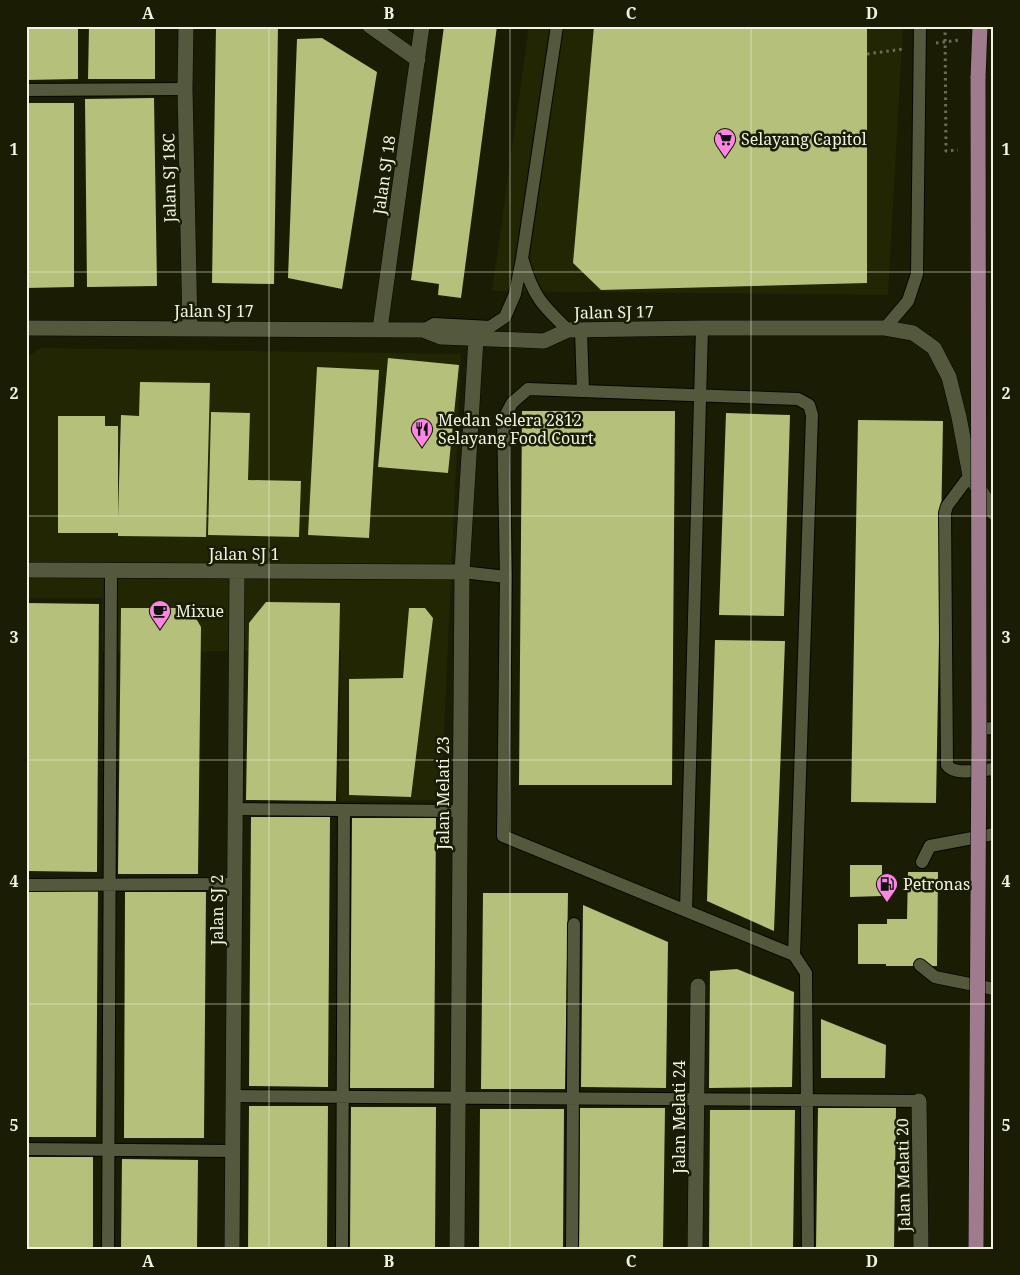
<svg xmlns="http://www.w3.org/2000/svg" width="1020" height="1275" font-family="'Noto Serif',serif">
<rect width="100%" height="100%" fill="#1a1d04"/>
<path fill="#222603" d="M529 26H903L888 295 492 291Z
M40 348 461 354 441 800 338 801 341 651 102 652V598H26V358Z"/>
<path fill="#b5c07b" d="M26 26H78V79L26 80Z
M89 26H155V79H88Z
M216 26H278L274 284 212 283Z
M444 26H497L461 298 438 295 439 284 411 280Z
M594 26H867V283L601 290 573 263Z
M322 38 377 72 342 289 288 278 297 39Z
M154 98 157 286 87 287 85 99Z
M26 103H74V287L26 288Z
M388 358 459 365 448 473 378 467Z
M317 367 379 370 369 538 308 535Z
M140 382 210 383 206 537 118 536V533H58V416H105V426H118V518L121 415 139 416Z
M522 411H675L672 785H519Z
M211 412 250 413 248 480 301 481 299 537 208 535Z
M726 413 790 415 784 616 719 615Z
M858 420 943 421 936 803 851 802Z
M266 602 340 603 336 801 246 800 249 623Z
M26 603 99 604 97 872 26 871Z
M121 608H190L201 627 198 874H118Z
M409 608H425L433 618 411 797 349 795V679L403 678Z
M715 640 785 641 774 931 707 901Z
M251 817H330L328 1087 249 1086Z
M352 818H436L434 1088H350Z
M850 865H882V896L850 897Z
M908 872H938L937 966H886V964H858V924H887V919H907Z
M26 891H98L96 1137H26Z
M125 892H206L204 1138H124Z
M483 893H568L565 1089H481Z
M583 905 668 942 666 1088 581 1087Z
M737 969 794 992 792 1087 709 1088 710 971Z
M821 1019 886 1045 885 1078H821Z
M249 1106H328L327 1249H248Z
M351 1107H436L435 1249H350Z
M580 1108H665L663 1249H579Z
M818 1108H896L894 1249H816Z
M480 1109H564L563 1249H479Z
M710 1110H795L793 1249H709Z
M26 1157H93V1249H26Z
M122 1159 198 1160 197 1249H121Z"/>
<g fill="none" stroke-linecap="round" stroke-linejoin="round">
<g stroke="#050700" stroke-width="14">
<path id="service" d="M26 90 185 89
M523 261C533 296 542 305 568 330
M885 328 908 301 917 274 920 26
M423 330 434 324 490 327 505 317 515 294 522 259 557 26
M581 330 583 391
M970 475 947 506 945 513 947 765C954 776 982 770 994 769
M462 572 506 577
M979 729 994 728
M235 809 461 811
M922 862 930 846 994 834
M26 885 234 884
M686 910 702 328
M794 955 812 415 809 405 798 399 528 389 512 403 503 420 506 577 503 836 794 955 806 973 808 1249
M920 965 935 977 994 989
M233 1096 919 1101
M26 1149 232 1151
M108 1249 111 570
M342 1249 344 810
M572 1249 574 924"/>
</g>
<g stroke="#050700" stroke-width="16">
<path id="minor" d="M186 26 185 89 190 329
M370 26 418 60
M26 328 423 330 441 337 544 341 568 330 702 328H885L913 333 934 348 949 377 959 417 970 475 994 513
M380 329 422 26
M26 570 462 572
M919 1101 921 1249
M232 1249 237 571
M457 1249 462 572 476 338
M695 1249 698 986"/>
</g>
<g stroke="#050700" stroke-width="16">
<path id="primary" d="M978 78 980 26"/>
</g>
<path stroke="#6a6e58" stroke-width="3" stroke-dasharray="2.5 4" stroke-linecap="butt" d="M936 43 960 40
M867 54 903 49"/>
<use href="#service" stroke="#54593d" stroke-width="12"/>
<use href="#minor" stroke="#54593d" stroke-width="15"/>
<use href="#primary" stroke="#a07b8d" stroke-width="15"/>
<g stroke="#050700" stroke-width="16" stroke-linecap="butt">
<path id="primary-bridge" d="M976 1249 979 729 978 78"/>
</g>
<path stroke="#6a6e58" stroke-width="3" stroke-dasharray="2.5 4" stroke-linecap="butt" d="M945 26 946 151 958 150"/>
<use href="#primary-bridge" stroke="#a07b8d" stroke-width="15"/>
</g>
<path fill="none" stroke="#f0f4e3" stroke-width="1" stroke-opacity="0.55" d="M269 26V1249M510 26V1249M751 26V1249M26 272H994M26 516H994M26 760H994M26 1004H994"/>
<defs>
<g id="supermarket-pin" transform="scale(1.125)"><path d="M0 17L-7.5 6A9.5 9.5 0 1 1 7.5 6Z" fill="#fb86e4" stroke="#1a1d04"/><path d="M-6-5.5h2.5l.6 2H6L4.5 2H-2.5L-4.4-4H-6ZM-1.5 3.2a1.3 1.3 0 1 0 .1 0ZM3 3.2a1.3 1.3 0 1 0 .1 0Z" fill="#111"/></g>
<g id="restaurant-pin" transform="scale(1.125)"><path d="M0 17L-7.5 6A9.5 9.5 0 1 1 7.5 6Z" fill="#fb86e4" stroke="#1a1d04"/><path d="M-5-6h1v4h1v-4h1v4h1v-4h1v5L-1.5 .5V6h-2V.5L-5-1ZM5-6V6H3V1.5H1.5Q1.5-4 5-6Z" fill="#111"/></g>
<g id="cafe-pin" transform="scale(1.125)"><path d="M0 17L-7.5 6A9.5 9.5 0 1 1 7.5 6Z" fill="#fb86e4" stroke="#1a1d04"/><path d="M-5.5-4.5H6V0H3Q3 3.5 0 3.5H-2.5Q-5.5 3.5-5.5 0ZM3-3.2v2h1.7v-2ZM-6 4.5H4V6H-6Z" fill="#111"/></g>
<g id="fuel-pin" transform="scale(1.125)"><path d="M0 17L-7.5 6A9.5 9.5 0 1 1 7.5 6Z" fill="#fb86e4" stroke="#1a1d04"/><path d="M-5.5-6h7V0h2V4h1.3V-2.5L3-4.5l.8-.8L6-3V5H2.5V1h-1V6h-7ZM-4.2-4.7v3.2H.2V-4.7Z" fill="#111"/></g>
</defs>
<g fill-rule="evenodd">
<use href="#supermarket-pin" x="725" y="139"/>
<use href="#restaurant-pin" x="422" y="429"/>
<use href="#cafe-pin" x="160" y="611"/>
<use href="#fuel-pin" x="887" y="884"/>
</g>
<g text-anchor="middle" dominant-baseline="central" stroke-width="5" stroke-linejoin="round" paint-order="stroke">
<g font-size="16" fill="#f0f4e3" stroke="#1a1d04" text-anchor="start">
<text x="741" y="139">Selayang Capitol</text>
<text x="438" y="420">Medan Selera 2812<tspan x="438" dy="18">Selayang Food Court</tspan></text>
<text x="176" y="611">Mixue</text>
<text x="903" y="884">Petronas</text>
</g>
<g font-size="16" fill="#f0f4e3" stroke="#1a1d04">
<text transform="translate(384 175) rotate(-82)">Jalan SJ 18</text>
<text transform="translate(169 178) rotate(-91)">Jalan SJ 18C</text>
<text x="214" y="311">Jalan SJ 17</text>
<text transform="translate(614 312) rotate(-1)">Jalan SJ 17</text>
<text x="244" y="554">Jalan SJ 1</text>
<text transform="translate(443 793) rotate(-90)">Jalan Melati 23</text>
<text transform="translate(217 910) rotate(-90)">Jalan SJ 2</text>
<text transform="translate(679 1117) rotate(-90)">Jalan Melati 24</text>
<text transform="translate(903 1175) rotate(-91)">Jalan Melati 20</text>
</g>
</g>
<rect width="1020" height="1275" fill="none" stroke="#1a1d04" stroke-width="55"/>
<rect x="28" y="28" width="964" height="1220" fill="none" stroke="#f0f4e3" stroke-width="2"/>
<g font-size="16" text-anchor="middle" font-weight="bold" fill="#f0f4e3">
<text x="148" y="19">A</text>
<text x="389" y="19">B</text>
<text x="631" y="19">C</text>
<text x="872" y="19">D</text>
<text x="14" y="155">1</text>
<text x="1006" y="155">1</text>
<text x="14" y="399">2</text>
<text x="1006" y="399">2</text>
<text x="14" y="643">3</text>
<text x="1006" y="643">3</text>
<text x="14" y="887">4</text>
<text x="1006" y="887">4</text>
<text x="14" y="1131">5</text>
<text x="1006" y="1131">5</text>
<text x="148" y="1267">A</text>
<text x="389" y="1267">B</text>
<text x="631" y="1267">C</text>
<text x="872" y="1267">D</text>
</g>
</svg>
